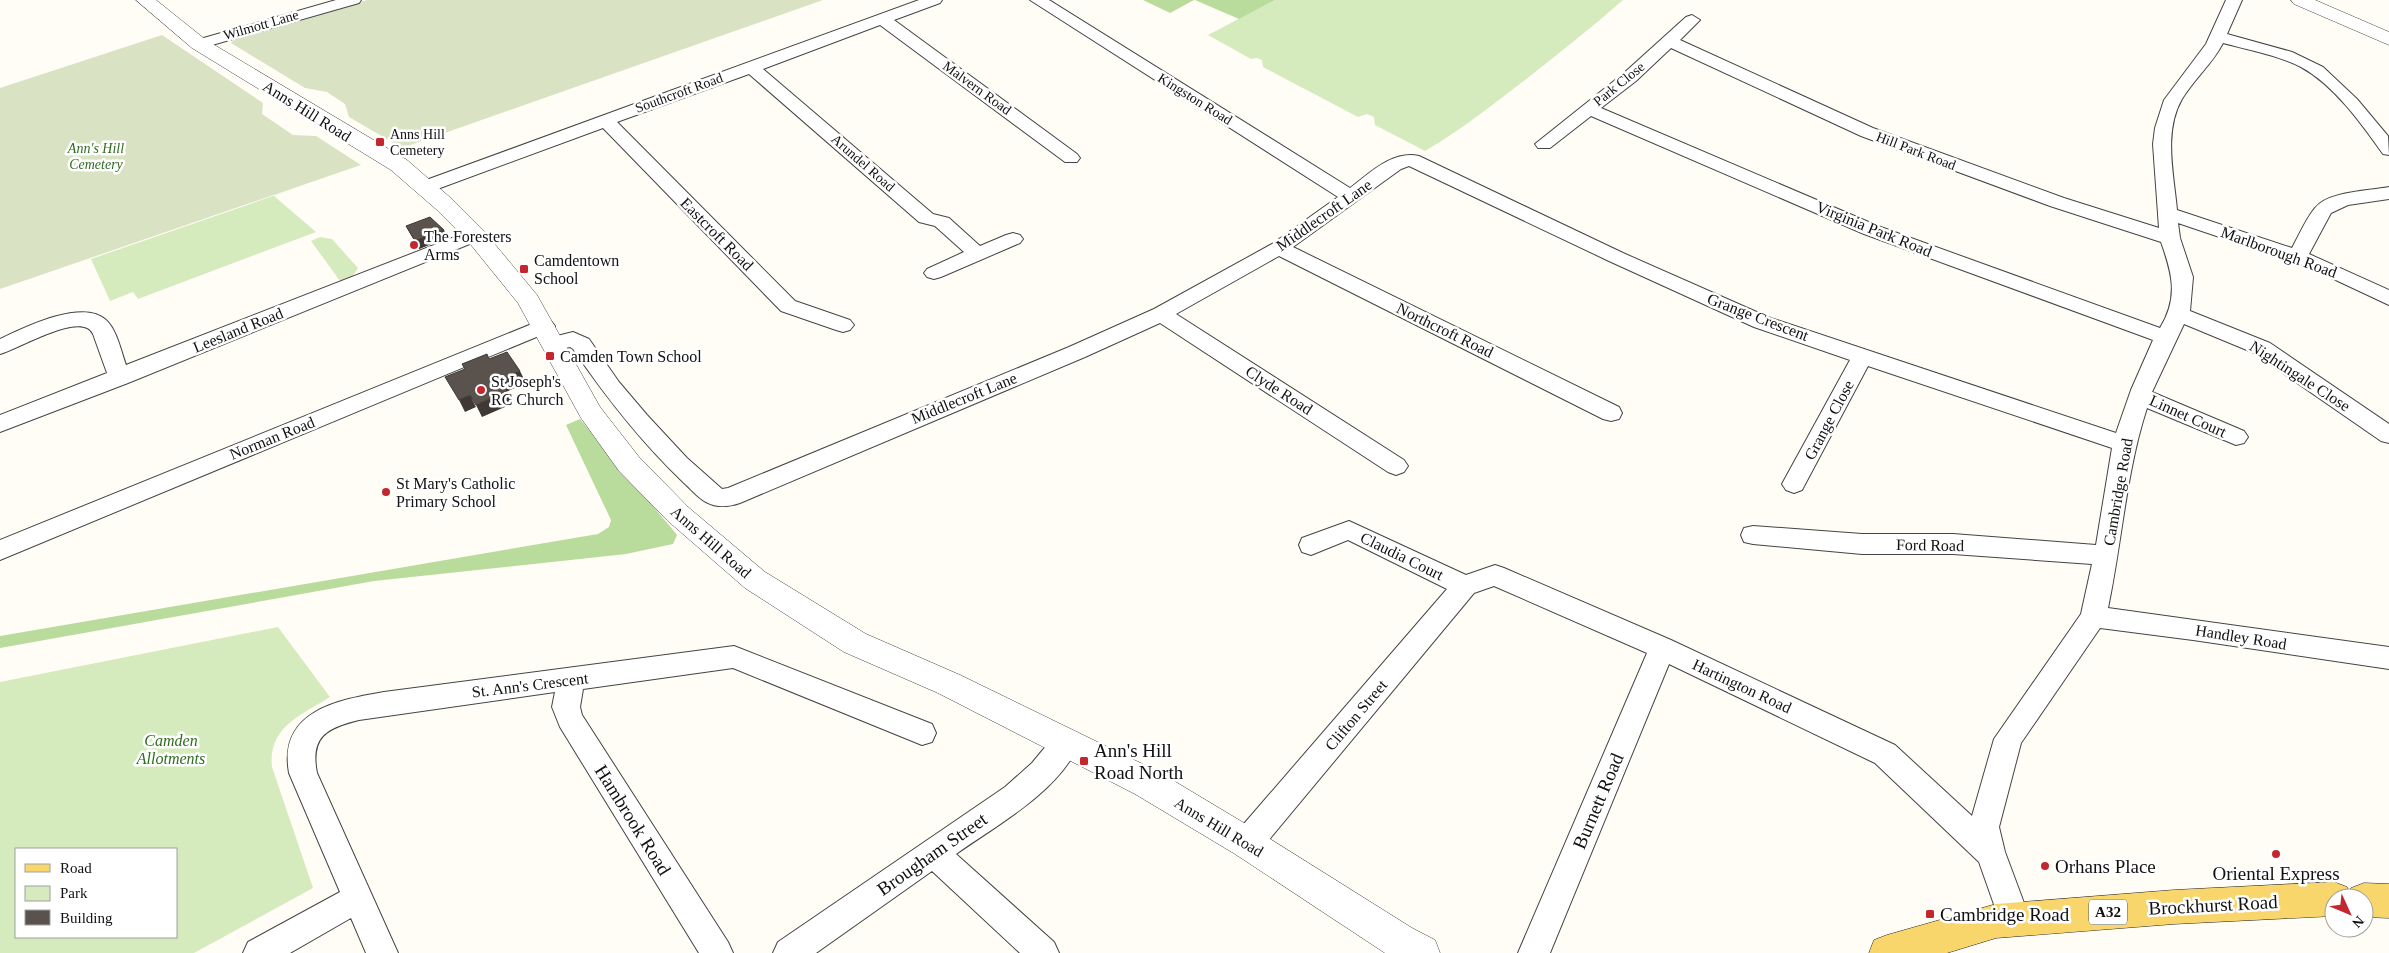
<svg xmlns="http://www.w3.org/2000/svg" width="2389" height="953" font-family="'Times New Roman',serif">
<rect width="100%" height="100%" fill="#fffdf5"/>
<path fill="#d5ebbd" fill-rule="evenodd" d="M1275 0H1623C1591 28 1558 54 1525 80 1492 105 1461 130 1425 151L1375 125 1374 117 1367 114 1358 117 1263 67 1262 60 1257 58 1251 59 1208 35Z
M299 187 274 196 316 232 138 299 133 292 110 301 91 259Z
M320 237 332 239 358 268 352 277 340 281 311 241Z
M278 627 330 697C300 716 268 727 272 767L313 888 194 953H0V682ZM16 849H176V937H16Z"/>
<path fill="#b9dc9c" d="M1143 0H1194L1170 13Z
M1195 0H1275L1239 19Z
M580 419 673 530 677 535 673 544 626 554 374 581 0 648V636L598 534 609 527 611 520 566 425Z"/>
<path fill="#d9e3c4" d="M367 0H823L402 148 349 117 345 104 327 92 305 88 231 43 235 39Z
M162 35 263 103 262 114 293 135 316 136 361 165 0 289V88Z"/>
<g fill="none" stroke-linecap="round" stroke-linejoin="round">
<g stroke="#444" stroke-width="2">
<path id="minor" d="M336 0H361L359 3 205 47H193L191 44 193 41Z
M919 0H942L940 3 894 20 1077 154 1080 158 1077 162H1065L880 25 763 69 933 214 949 218 980 246 1006 235 1013 233 1020 235 1023 239 1020 243 941 277 934 279 927 277 924 273 927 269 964 252 935 226 919 222 749 74 617 122 795 301 850 320 854 325 850 330 843 332 836 330 781 311 603 128 432 191H418L416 187 418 183Z
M1030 0H1049L1350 188C1369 174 1392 150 1419 156L1623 253 1768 317 2116 433 2131 390 2153 340 1864 234 1591 116 1550 148H1538L1535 144 1624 73 1686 17 1692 15 1700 20 1680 40 1873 128 2064 198 2159 228 2153 144 2155 128 2164 100 2206 44 2226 0H2242L2227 34 2292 52 2323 67 2357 99 2388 136 2389 155 2383 154C2361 123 2334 85 2301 67 2277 55 2249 50 2223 43 2213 63 2194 79 2182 99 2163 132 2174 175 2177 210L2292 248C2299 235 2306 219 2315 208 2328 191 2369 191 2389 187V199L2348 205 2331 213 2309 254 2389 290V305L2308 267 2178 223 2180 238 2193 277 2190 311 2270 343 2389 424V443L2381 441 2254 353 2184 324 2152 392 2244 431 2248 437 2244 443 2236 445 2147 408C2126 472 2122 542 2108 608L2389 647V669L2193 640 2100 628 2021 743 1999 827 2005 852 2030 919 2025 930 2014 934 2003 930 1979 862 1875 763 1669 664 1550 953H1518L1647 653 1494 586 1474 593 1258 853 1247 857 1236 853 1232 843 1236 833 1447 589 1348 540 1311 555 1302 552 1299 545 1302 538 1349 521 1466 575 1495 565 1504 568 1671 640 1895 745 1972 816 1994 739 2081 614 2092 564 1953 554H1862L1753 544 1744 542 1741 535 1744 528 1753 526 1862 534H1953L2096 545 2112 448 1868 366 1802 490 1794 493 1786 490 1782 484 1850 360 1754 327 1609 261 1409 166 1401 169 1293 247 1619 407 1622 413 1619 419 1611 421 1603 419 1279 256 1176 314 1404 460 1408 466 1404 472 1396 475 1388 472 1160 323 1085 357 740 503C728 507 717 508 706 502 698 498 690 488 683 482 641 442 606 397 573 349L570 347 553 351 545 349 542 344 545 339 573 332 589 339 619 382 647 415 687 458 722 489 728 488 1069 347 1154 309 1272 244 1338 197ZM1671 48 1861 136 2050 206 2161 242C2172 273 2179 297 2160 328L1878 226 1601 108 1636 81Z
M475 229 482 231 485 235 482 239 128 383 0 432V415L107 373 93 334C82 310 19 349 0 354V339C23 328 83 298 106 320 117 330 121 351 126 365Z
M544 319 551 321 555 326 551 331 0 560V540Z
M734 646 932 724 936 733 932 742 922 745 733 668 583 689 580 707 582 715 728 942 733 953H699L560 727 552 707 555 692 359 720C326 728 310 737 317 773L398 953H366L351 918 290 953H243L248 942 340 892 289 773C278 711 337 700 384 692Z
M1066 731 1076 734 1080 743C1057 793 1000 823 956 854L1054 942 1059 953H1020L932 871 816 953H773L778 942 1005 787 1032 763 1056 734Z"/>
</g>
<g stroke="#444" stroke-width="1">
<path id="tertiary" d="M136 0H156L206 40 407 160 453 200 483 230 537 295 600 407 639 457 688 507 765 572 866 634 960 675 1159 772 1259 832 1412 928 1435 940 1440 953H1385L1235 854 1135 794 938 693 844 652 745 588 668 521 619 471 581 418 518 303 467 240 437 210 391 170 192 48Z
M2291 0H2315L2389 32V45L2294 4Z"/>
</g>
<g stroke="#222" stroke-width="1">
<path id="primary" d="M2334 882 2347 887 2349 893 2351 888 2364 883 2389 884V918L2364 917V898H2334V916L2174 924 1996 938 1947 953H1869L1874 940 1887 935 1996 904 2174 890Z"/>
</g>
<use href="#minor" fill="#fff" fill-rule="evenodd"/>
<use href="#tertiary" fill="#fff" fill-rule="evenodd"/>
<use href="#primary" fill="#f9d66b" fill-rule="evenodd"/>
</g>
<path fill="#4d4742" d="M406 226 448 237 419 249Z"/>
<path fill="#3f3936" d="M444 230 448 237 419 249 415 241Z
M520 371 526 383 506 392 500 380Z
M507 391 514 403 482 417 476 405Z
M470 395 476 407 465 412 459 400Z"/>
<path fill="#5a524d" stroke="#3f3936" d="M430 217 444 230 415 241 406 226Z
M507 352 520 371 500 380 507 391 476 405 470 395 459 400 445 377 465 369 462 364 487 354 489 359Z"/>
<g fill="#c4262e" stroke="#fff" stroke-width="2">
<rect x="375" y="137" width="10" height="10" rx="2.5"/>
<circle cx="414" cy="245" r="5"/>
<rect x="519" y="264" width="10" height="10" rx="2.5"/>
<rect x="545" y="351" width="10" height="10" rx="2.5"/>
<circle cx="481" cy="390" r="5"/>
<circle cx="386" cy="492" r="5"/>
<rect x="1079" y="756" width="10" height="10" rx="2.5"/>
<circle cx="2276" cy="854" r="5"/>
<circle cx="2045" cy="866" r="5"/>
<rect x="1925" y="909" width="10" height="10" rx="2.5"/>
</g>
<g text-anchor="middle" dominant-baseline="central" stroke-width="5" stroke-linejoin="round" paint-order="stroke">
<g font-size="14" fill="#111" stroke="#fff">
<text transform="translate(261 25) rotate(-16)">Wilmott Lane</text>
<text transform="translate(1619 84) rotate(-39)">Park Close</text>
<text transform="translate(977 88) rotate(36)">Malvern Road</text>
<text transform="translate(679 93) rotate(-20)">Southcroft Road</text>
<text transform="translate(1195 99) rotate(32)">Kingston Road</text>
<text transform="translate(1916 151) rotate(21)">Hill Park Road</text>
<text transform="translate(863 163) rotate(41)">Arundel Road</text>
</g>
<g font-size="14" fill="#111" stroke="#fff" text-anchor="start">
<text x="390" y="134">Anns Hill<tspan x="390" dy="16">Cemetery</tspan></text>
</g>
<g font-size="14" font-style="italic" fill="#2f6b1f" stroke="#fff">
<text x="96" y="148">Ann's Hill<tspan x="96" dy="16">Cemetery</tspan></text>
</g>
<rect fill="#fff" stroke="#585858" stroke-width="1" x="2089" y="899.5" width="38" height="25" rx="4"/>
<g font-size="15" font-weight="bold" fill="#111">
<text x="2108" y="912">A32</text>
</g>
<g font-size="16" fill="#111" stroke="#fff">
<text transform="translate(307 111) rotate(32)">Anns Hill Road</text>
<text transform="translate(1324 215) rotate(-35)">Middlecroft Lane</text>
<text transform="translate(1874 229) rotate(22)">Virginia Park Road</text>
<text transform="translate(717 234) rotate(45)">Eastcroft Road</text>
<text transform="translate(2279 252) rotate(20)">Marlborough Road</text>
<text transform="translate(1758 317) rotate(21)">Grange Crescent</text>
<text transform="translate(238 330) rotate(-22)">Leesland Road</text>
<text transform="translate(1445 330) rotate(26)">Northcroft Road</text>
<text transform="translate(2300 376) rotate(33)">Nightingale Close</text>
<text transform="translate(1279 390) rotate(33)">Clyde Road</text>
<text transform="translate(964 398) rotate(-22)">Middlecroft Lane</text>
<text transform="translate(2188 416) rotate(24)">Linnet Court</text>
<text transform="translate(1829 420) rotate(-62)">Grange Close</text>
<text transform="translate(272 438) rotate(-22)">Norman Road</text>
<text transform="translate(2118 492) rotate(-80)">Cambridge Road</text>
<text transform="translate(711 542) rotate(41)">Anns Hill Road</text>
<text transform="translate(1930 545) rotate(1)">Ford Road</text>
<text transform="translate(1402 556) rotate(26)">Claudia Court</text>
<text transform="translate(2241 637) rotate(9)">Handley Road</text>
<text transform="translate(530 685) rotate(-7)">St. Ann's Crescent</text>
<text transform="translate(1742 686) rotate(25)">Hartington Road</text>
<text transform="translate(1356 715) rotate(-50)">Clifton Street</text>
<text transform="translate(1219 827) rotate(31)">Anns Hill Road</text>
</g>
<g font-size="16" fill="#111" stroke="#fff" text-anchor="start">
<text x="424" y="236">The Foresters<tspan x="424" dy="18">Arms</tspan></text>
<text x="534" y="260">Camdentown<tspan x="534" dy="18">School</tspan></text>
<text x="560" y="356">Camden Town School</text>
<text x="491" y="381">St Joseph's<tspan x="491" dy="18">RC Church</tspan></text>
<text x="396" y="483">St Mary's Catholic<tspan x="396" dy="18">Primary School</tspan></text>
</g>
<g font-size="16" font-style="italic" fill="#2f6b1f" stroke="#fff">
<text x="171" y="740">Camden<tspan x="171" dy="18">Allotments</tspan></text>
</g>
<g font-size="19" fill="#111" stroke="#fff" text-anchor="start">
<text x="1094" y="750">Ann's Hill<tspan x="1094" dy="22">Road North</tspan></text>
<text x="2055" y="866">Orhans Place</text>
<text x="2276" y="873" text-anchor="middle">Oriental Express</text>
<text x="1940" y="914">Cambridge Road</text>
</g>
<g font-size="19" fill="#111" stroke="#fff">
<text transform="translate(1598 801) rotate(-67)">Burnett Road</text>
<text transform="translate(633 820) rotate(58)">Hambrook Road</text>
<text transform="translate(932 854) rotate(-35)">Brougham Street</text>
<text transform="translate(2213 905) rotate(-3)">Brockhurst Road</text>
</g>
</g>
<rect x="15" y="848" width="162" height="90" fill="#ffffff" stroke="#a0a0a0"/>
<rect x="25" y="864" width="25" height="8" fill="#f9d66b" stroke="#a0a0a0"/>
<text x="60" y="873" font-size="15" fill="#111111">Road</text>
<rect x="25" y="886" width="25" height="15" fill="#d5ebbd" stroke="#a0a0a0"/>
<text x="60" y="898" font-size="15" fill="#111111">Park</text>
<rect x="25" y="910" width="25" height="15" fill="#5a524d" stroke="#a0a0a0"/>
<text x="60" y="923" font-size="15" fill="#111111">Building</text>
<g transform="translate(2349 913) rotate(134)"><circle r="24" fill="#ffffff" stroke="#a0a0a0"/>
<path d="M0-4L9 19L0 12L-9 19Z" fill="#c4262e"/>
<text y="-8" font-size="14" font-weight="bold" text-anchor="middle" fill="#111111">N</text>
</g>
</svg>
